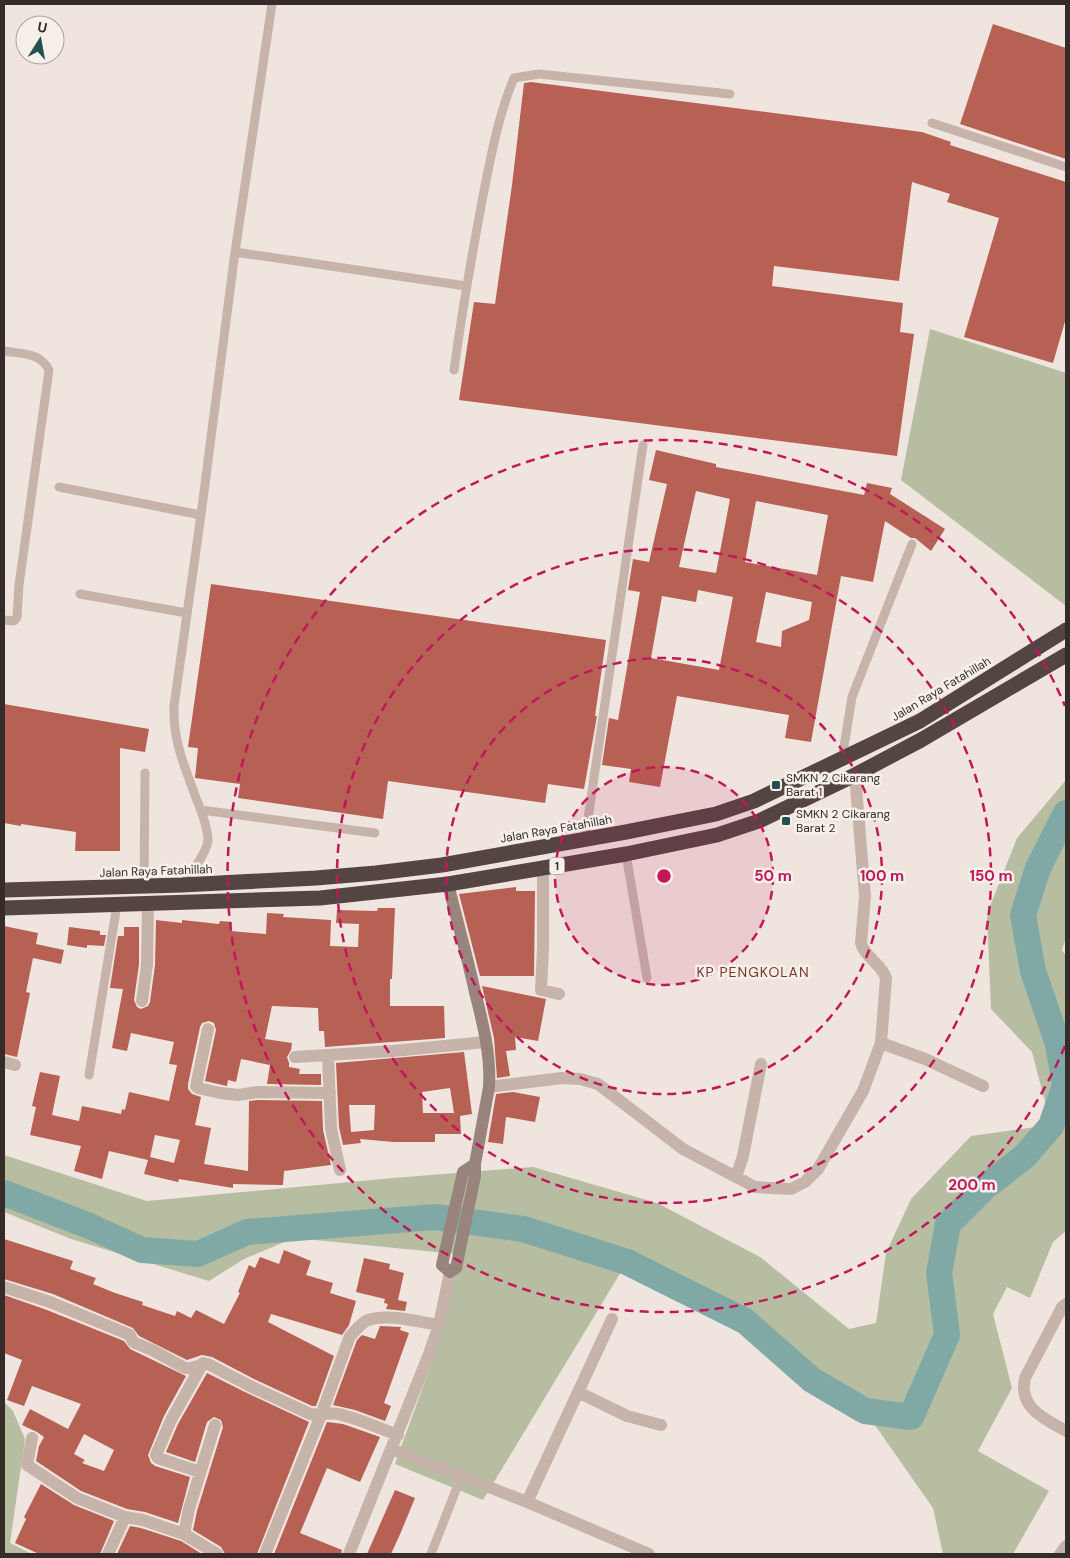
<svg xmlns="http://www.w3.org/2000/svg" width="1070" height="1558" font-family="'DM Sans',sans-serif">
<rect width="100%" height="100%" fill="#efe5de"/>
<path fill="#b6bda0" d="M930 329 1066 373V606L901 480Z
M1066 780V938L1062 950 1066 956V1231L1053 1242 1030 1298 1007 1287 993 1314 1012 1388 978 1451 1049 1491 1013 1554H943L933 1508 865 1411 810 1378 745 1321 627 1262 483 1500 395 1464 438 1345 456 1254 294 1238 244 1259 209 1281 71 1239 4 1212V1155L147 1201 393 1178 533 1167 657 1203 760 1257 849 1329 876 1323 886 1253 911 1199 971 1136 1051 1125 1032 1052 991 1009 987 914 1017 838Z
M4 1402 13 1411 25 1439 10 1543 32 1554H4Z"/>
<g fill="none" stroke-linecap="round" stroke-linejoin="round">
<path stroke="#80a9a6" stroke-width="26" d="M4 1193 87 1225 142 1250 198 1254 247 1232 435 1217 523 1229 627 1262 745 1321 812 1380 865 1411 911 1417 947 1335 939 1273 948 1224 984 1188 1025 1156 1051 1126 1065 1085 1058 1044 1033 971 1023 915 1038 868 1066 813"/>
</g>
<path fill="#b76054" fill-rule="evenodd" d="M993 24 1066 48V159L960 124Z
M531 82 922 132 951 142 950 145 1066 182V318L1053 363 964 337 999 218 947 202 950 194 912 182 899 281 774 266 772 286 903 303 900 332 914 334 897 456 459 400 474 302 495 304 512 185 524 83Z
M656 450 716 464V467L864 495 867 483 892 488 890 494 945 529 931 551 915 538H911L885 521 873 582 841 576 811 742 785 738 789 715 677 696 660 787 629 782 631 769 602 765 609 718 618 720 640 592 628 590 633 559 649 562 667 484 649 480ZM696 491 730 499 716 573 679 567ZM756 501 828 515 817 575 745 562ZM698 590 733 597 719 670 651 658 662 596 696 602ZM766 592 812 602 809 620 782 631 781 647 756 642Z
M211 584 606 640 595 716H597L584 789 548 784 545 803 388 781 383 819 238 798 240 784 195 778 198 748 188 747Z
M4 704 149 729 145 752 120 748V851H75L76 832 21 824V826L4 823Z
M516 887V891H535L534 976H480L459 894Z
M378 908H395L392 979H390V1006H444L445 1038 325 1047 324 1031H319L318 1008 272 1006 265 1039 292 1043 291 1050 287 1057 289 1063V1067L300 1069 299 1074H321V1085L267 1084 270 1065 241 1059 236 1082 228 1080 227 1086 205 1081 216 1030 214 1023 209 1021 202 1023 200 1027 188 1084V1089L192 1094 201 1097 195 1125 211 1128 204 1164 248 1171 249 1101 258 1100 322 1101 323 1130 331 1165 284 1171 283 1185 233 1184V1188L179 1179 178 1182 144 1174 148 1160 109 1151 102 1179 74 1171 81 1146 30 1135 36 1107 32 1106 40 1072 60 1076 52 1115 79 1121 82 1106 121 1114 122 1109 125 1110 129 1092 169 1101 177 1065 169 1064 174 1042 131 1033 127 1051 112 1048 123 989 110 988 118 936H124V927H139V964L134 1000 137 1007 141 1009 148 1006 150 1002 155 965 156 920 182 923V920L219 924 220 921 232 922 231 931 266 934 267 913 284 914 283 917 331 920 330 946 358 947 359 924 336 923 337 910 377 911ZM155 1135 180 1140 174 1163 150 1157Z
M4 926 38 933 36 944 64 950 61 964 33 958 26 992 30 993 17 1057 4 1054Z
M69 927 100 931V935H106L104 946 87 945V948L67 945Z
M482 986 546 999 538 1041 515 1037 516 1050 506 1051 510 1076 497 1078 494 1038Z
M464 1052 472 1114 460 1116 461 1134H435V1142H393L360 1139 361 1143 343 1145 339 1127 336 1063ZM450 1088 454 1113H423L422 1092ZM349 1105H375L374 1130 351 1132Z
M513 1092 540 1097 535 1122 506 1117 503 1144 488 1142 496 1094Z
M4 1239 73 1261 70 1269 96 1278 93 1284 115 1293 143 1302 142 1305 175 1316 177 1311 191 1318 196 1310 224 1324 240 1293 238 1292 249 1265 255 1268 260 1257 279 1264 284 1250 311 1261 306 1275 333 1283 330 1293 356 1301 349 1325 342 1335 271 1314 268 1322 334 1356 316 1406H312L254 1379 212 1357 202 1355 187 1360 139 1336 133 1328 53 1294 4 1279Z
M364 1258 390 1264 389 1269 404 1273 398 1300 407 1302 405 1311 386 1309 388 1304 384 1303 385 1299 356 1292Z
M4 1295 47 1310 124 1341 130 1349 186 1376 164 1416 148 1455 151 1463 155 1466 190 1477 178 1523 145 1512 127 1509 81 1491 36 1461 39 1446 44 1437 37 1432 22 1425 30 1409 68 1429 81 1404 32 1386 24 1406 7 1400 22 1360 4 1353ZM84 1434 114 1450 104 1471 82 1463 85 1460 74 1454Z
M380 1326 401 1327 400 1330 409 1333 384 1403 391 1406 385 1421 355 1410 333 1405 357 1340 362 1335 375 1339Z
M207 1373 247 1393 309 1422 257 1554H225L221 1547 193 1530 197 1511 223 1427 221 1420 214 1417 207 1422 195 1462 166 1452 178 1424Z
M327 1422 343 1424 380 1437 360 1482 327 1468 300 1533 342 1550 341 1554H274Z
M41 1484 74 1505 114 1521 100 1554H39L15 1543 26 1519 24 1517Z
M395 1490 415 1498 401 1532 391 1554H367Z
M130 1526 141 1528 181 1541 202 1554H117Z"/>
<g fill="none" stroke-linecap="round" stroke-linejoin="round">
<path stroke="#c6b4ab" stroke-width="9" d="M932 123 1066 167
M235 252 466 286
M4 351C22 354 40 352 49 370L19 585 17 617 14 621 4 620
M454 370C462 312 472 254 483 196 491 156 498 116 514 78L539 74 730 94
M59 487 201 515
M80 594 187 613
M842 759 852 697 912 544
M201 810 375 833
M585 839 643 445
M626 854 647 978
M182 885C190 875 208 851 208 839 207 826 201 810 196 798 184 764 173 742 174 706L201 515 235 252 272 4
M144 887 145 773
M89 1075 117 905
M431 1554 461 1477"/>
<path stroke="#c6b4ab" stroke-width="12" d="M543 868V948L541 990 559 994
M142 1001 147 965 148 904
M208 1029 196 1086 198 1088 220 1093 238 1095 257 1092 330 1093
M881 1043 925 1059 983 1086
M328 1056 331 1128 340 1170
M295 1057 393 1051 486 1042
M4 1062 15 1065
M489 1087 562 1078 580 1079 598 1084 683 1149 755 1187 791 1189 805 1182 818 1169 863 1091 881 1043 886 978C881 963 865 958 861 943L865 896 855 775
M736 1177 743 1156 761 1064
M4 1287 50 1302 123 1332 130 1335 133 1342 152 1350 185 1368C194 1370 200 1363 208 1364L250 1386 310 1414C320 1416 328 1412 338 1414 358 1418 378 1428 398 1435
M1066 1304 1062 1307 1025 1378C1018 1408 1045 1419 1066 1431
M578 1392 627 1416 661 1425
M32 1438 27 1465 77 1498 125 1517 143 1520 184 1534 217 1554
M392 1449 527 1502 649 1554
M200 1472 158 1458 156 1455 171 1420 203 1363
M527 1502 612 1319
M184 1534 189 1509 215 1425
M108 1554 125 1517
M265 1554 321 1415 350 1336C356 1330 361 1323 368 1320 388 1313 418 1322 439 1325
M349 1554 429 1354 439 1325 450 1272
M1060 1554 1066 1546"/>
<path stroke="#99847d" stroke-width="12" d="M448 884C457 920 467 956 475 992 483 1024 491 1055 489 1087L475 1164V1176L456 1268 450 1272 442 1265 463 1172 475 1164"/>
<path stroke="#554542" stroke-width="15" d="M4 890 182 885 316 878 376 873 442 865 626 832 716 814 754 801 920 721 1066 630
M4 908 320 898 448 884 626 854 717 835 759 821 855 775 921 740 1066 655"/>
</g>
<circle cx="664" cy="876" r="109" fill="#c2185b" fill-opacity=".12"/>
<g fill="none" stroke="#c2185b" stroke-width="2.5" stroke-dasharray="9 6">
<circle cx="664" cy="876" r="109"/>
<circle cx="664" cy="876" r="218"/>
<circle cx="664" cy="876" r="327"/>
<path d="M1065 1046A436 436 0 1 1 1065 706"/>
</g>
<g fill="#24514f" stroke="#f7f0ea" stroke-width="2">
<rect x="771" y="780" width="10" height="10" rx="2.5"/>
<rect x="781" y="816" width="10" height="10" rx="2.5"/>
</g>
<g text-anchor="middle" dominant-baseline="central" stroke-width="5" stroke-linejoin="round" paint-order="stroke">
<rect fill="#f7f0ea" stroke="#6f6763" stroke-width="1" x="549.5" y="857.5" width="15" height="17" rx="4"/>
<g font-size="11" font-weight="bold" fill="#352c29">
<text x="557" y="866">1</text>
</g>
<g font-size="12" fill="#352c29" stroke="#f7f0ea">
<text transform="translate(941 689) rotate(-31)">Jalan Raya Fatahillah</text>
<text transform="translate(556 829) rotate(-10)">Jalan Raya Fatahillah</text>
<text transform="translate(156 871) rotate(-2)">Jalan Raya Fatahillah</text>
</g>
<g font-size="12" fill="#352c29" stroke="#f7f0ea" text-anchor="start">
<text x="786" y="778">SMKN 2 Cikarang<tspan x="786" dy="14">Barat 1</tspan></text>
<text x="796" y="814">SMKN 2 Cikarang<tspan x="796" dy="14">Barat 2</tspan></text>
</g>
<g font-size="14" letter-spacing="1" fill="#7a362c" stroke="#f7f0ea">
<text x="753" y="972">KP PENGKOLAN</text>
</g>
</g>
<circle cx="664" cy="876" r="8" fill="#c2185b" stroke="#f7f0ea" stroke-width="2.5"/>
<g font-size="15" text-anchor="middle" font-weight="bold" fill="#c2185b" stroke="#f7f0ea" stroke-width="5" stroke-linejoin="round" paint-order="stroke">
<text x="773" y="881">50 m</text>
<text x="882" y="881">100 m</text>
<text x="991" y="881">150 m</text>
<text x="972" y="1190">200 m</text>
</g>
<rect width="1070" height="1558" fill="none" stroke="#352c29" stroke-width="10"/>
<g transform="translate(40 40) rotate(11)"><circle r="24" fill="#f7f0ea" stroke="#a9a29d"/>
<path d="M0-4L9 19L0 12L-9 19Z" fill="#24514f"/>
<text y="-8" font-size="14" font-weight="bold" text-anchor="middle" fill="#352c29">U</text>
</g>
</svg>
